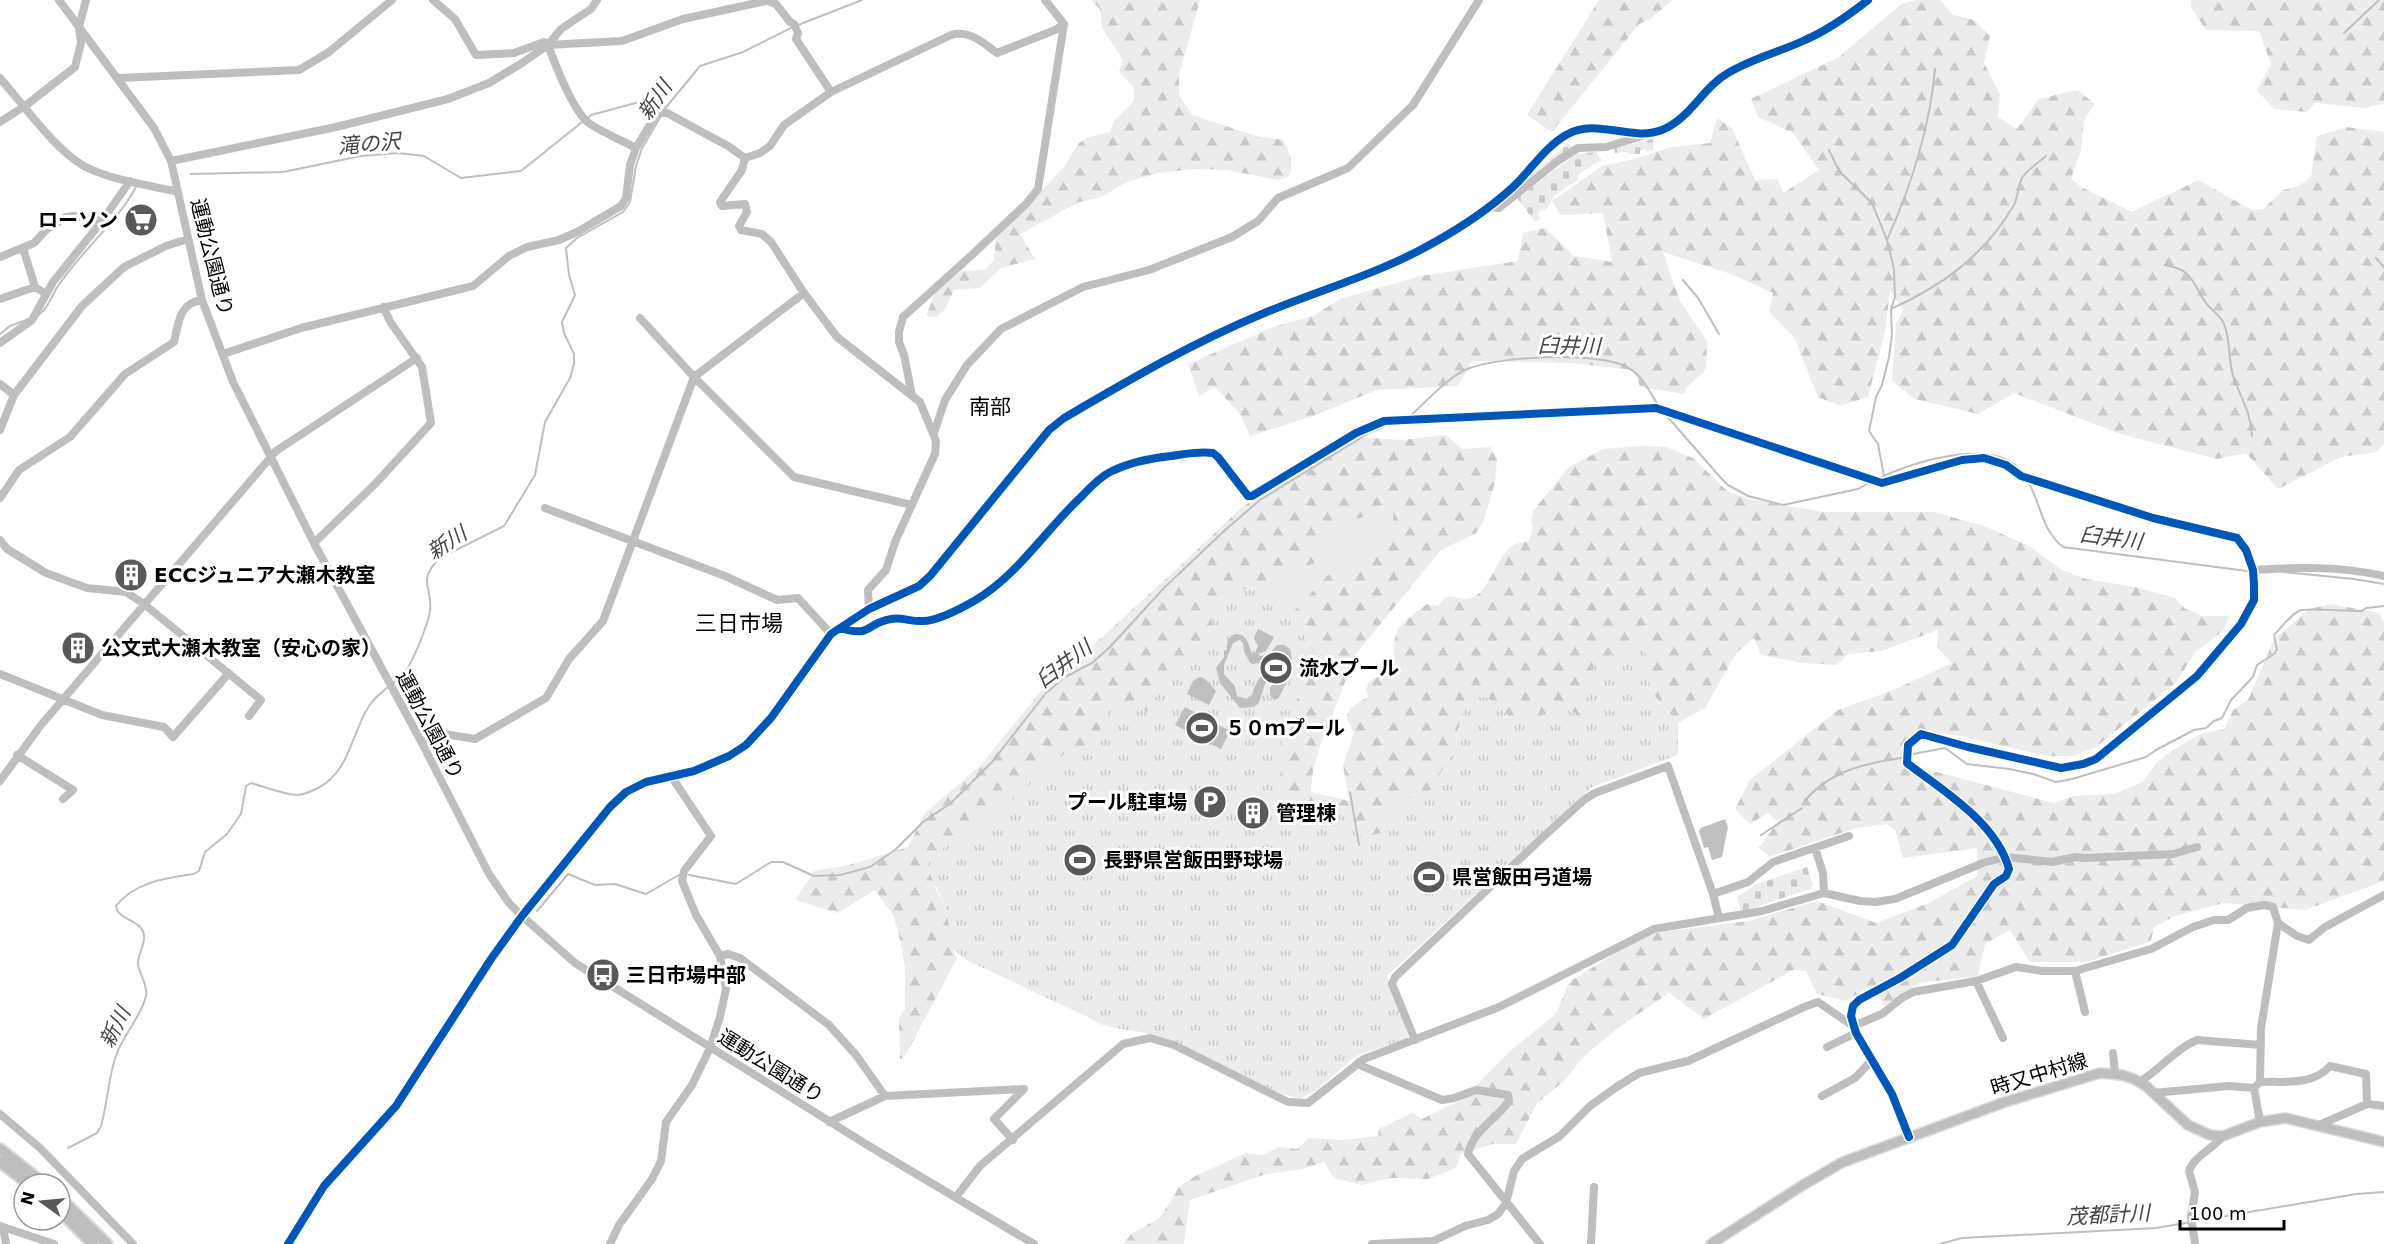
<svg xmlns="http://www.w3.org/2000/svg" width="2384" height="1244" font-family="'DejaVu Sans','Noto Sans JP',sans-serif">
<defs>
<pattern id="forest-firs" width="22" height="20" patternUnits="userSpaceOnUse" patternTransform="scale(1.5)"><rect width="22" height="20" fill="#ececec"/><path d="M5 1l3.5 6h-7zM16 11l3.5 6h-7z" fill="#c9c9c9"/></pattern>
<pattern id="cemetery-stones" width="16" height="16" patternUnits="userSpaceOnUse" patternTransform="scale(1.5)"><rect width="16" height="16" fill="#ececec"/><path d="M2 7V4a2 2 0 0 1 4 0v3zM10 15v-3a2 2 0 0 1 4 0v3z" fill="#c9c9c9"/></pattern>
<pattern id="park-tufts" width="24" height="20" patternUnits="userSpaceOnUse" patternTransform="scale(1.5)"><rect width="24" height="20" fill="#ececec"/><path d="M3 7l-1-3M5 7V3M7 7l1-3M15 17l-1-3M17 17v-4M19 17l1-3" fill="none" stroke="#c9c9c9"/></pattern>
</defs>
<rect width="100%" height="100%" fill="#fff"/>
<path fill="#ececec" d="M1394 502 1392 535 1369 547 1350 587 1330 574 1291 614 1278 599 1251 587 1318 562 1330 528 1371 514Z"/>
<path fill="url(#forest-firs)" d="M1091 0H1200L1179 75V95L1192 115 1256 136 1283 140C1291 154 1294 162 1289 177L1278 180 1227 170 1194 169 1158 173 1127 182 1101 197 1079 202 1020 234 1035 259 1001 268 980 288 954 290 945 309 937 317 926 316 935 293 961 271 985 270 994 260 996 238 1065 166 1078 144 1086 138 1110 132 1114 121 1134 101V87L1119 72 1123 60 1102 28 1100 9Z
M1599 0H1672L1652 18 1639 24 1552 132 1527 115Z
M1917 0H1940L1953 15 1974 20 1990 36 1984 63 2000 94 1998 117 2017 129 2039 99 2077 90 2095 104 2084 120 2081 150 2071 179 2083 188 2132 212C2154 200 2176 192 2198 180L2252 210 2263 209 2283 190 2299 186 2311 177 2317 136 2347 127 2384 132V444L2376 452 2341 457 2278 489 2246 453 2217 459 2121 434 2014 393 1978 414 1915 399 1892 381 1896 324 1903 310 1890 290 1885 332 1868 397 1840 406 1818 397 1794 337 1769 312 1773 293 1731 274 1663 252 1680 301 1707 341 1706 370 1686 388 1684 394 1640 387 1635 370 1571 363 1472 361 1458 386 1377 390 1313 416 1250 436 1240 414 1215 387 1199 396 1188 364 1276 326 1313 316 1340 299 1421 276 1518 261 1523 233 1545 228 1574 256 1612 262 1603 213 1561 215 1552 201 1602 166 1631 160 1671 147 1710 143 1717 118 1732 128 1755 180 1777 179 1783 193 1819 170 1793 133 1758 117 1751 99 1839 57 1901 4Z
M2191 0H2384V104L2363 108 2315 103 2307 112 2274 109 2257 90 2271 64 2259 31 2206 30 2191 7Z
M1446 435 1462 449 1490 447 1497 459 1495 483 1483 522 1476 533 1441 550 1356 654 1320 746 1313 770 1311 792 1349 801 1343 765 1354 733 1346 717 1352 707 1369 696 1366 690 1369 682 1394 666C1394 625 1395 629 1427 604L1438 606C1449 587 1456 603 1471 598 1490 592 1496 557 1511 547 1516 543 1524 542 1529 541L1533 526 1531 524 1533 511 1569 467 1603 449 1642 446 1666 447 1693 458 1727 491 1748 499 1824 512H1934L1984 526 2027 545 2062 570 2086 579 2135 587 2175 598 2184 608 2202 616H2230L2223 631 2195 652 2176 683 2096 747 2074 756H2047L1961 736 1934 733 1921 739 1911 748 1910 761 1918 767 2054 803 2074 796 2114 794 2143 782 2156 763 2173 750 2200 734 2225 729 2233 710 2248 700 2274 639 2309 609 2331 604 2379 613 2384 622V881L2305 910 2224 903 2175 916 2154 927 2151 941 2087 962H2030L2010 930 1985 944 1978 976 1919 983 1884 1006 1872 985 1846 1001 1817 994 1806 971 1793 970 1704 1019 1669 993 1622 1025 1584 1056 1564 1081 1537 1103 1516 1144H1493L1461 1154 1456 1168 1428 1179 1391 1178 1361 1185 1334 1178 1324 1162 1303 1169 1266 1174 1190 1200 1184 1244H1123L1132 1233 1160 1218 1179 1187 1197 1175 1246 1153 1263 1155 1279 1147 1297 1149 1309 1138 1341 1140 1378 1136 1379 1129 1412 1113 1422 1119 1463 1099 1509 1052 1556 1014 1569 982 1630 944 1656 933 1748 921 1817 901 1876 923 1931 902 1977 876V848L1903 858 1896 832 1888 824 1856 828 1769 857 1759 847 1778 822 1768 813 1750 824 1735 809 1750 780 1838 710 1891 691 1952 663 1937 647 1938 630 1881 651 1848 654 1837 665 1802 663 1761 655 1754 638 1737 652 1705 708 1678 723 1651 692 1642 644 1583 722 1535 716 1515 723 1501 708 1465 703 1452 754 1427 796C1397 798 1391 807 1381 833L1366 837 1352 831 1346 807 1313 802 1278 807 1283 734 1290 713 1317 658 1291 614 1330 573 1350 587 1369 547 1392 534 1394 502 1371 514 1330 528 1318 562 1218 600C1206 620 1217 621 1212 637 1208 650 1193 660 1183 669L1173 667 1148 711 1105 724 1086 748 1048 766 1023 792 965 836 946 846 935 888 946 907 953 949 957 958 904 1058 900 1059 899 1019 905 1009V967L899 934 893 915 875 890 838 913 795 900 814 871 849 865 908 847 924 814 982 764 1048 682 1069 667 1180 566 1242 507 1356 437 1402 440Z"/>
<path fill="url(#cemetery-stones)" d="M1653 139V150L1647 152 1645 149 1640 150V154H1628L1627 152 1615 153 1614 148Z
M1568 143 1572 147 1526 183 1524 181Z
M1596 152 1601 160 1577 175 1578 180 1555 195 1546 210H1542L1538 214 1540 219 1535 222 1517 198 1576 154Z
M1807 867 1813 885 1810 889 1744 911 1740 909 1737 897 1757 884Z"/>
<path fill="url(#park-tufts)" d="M1251 587 1278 599 1291 614 1317 658 1290 713 1283 734 1278 806 1346 807 1354 832 1366 837 1381 833C1391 807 1397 798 1427 795L1452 754 1465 703 1472 698 1486 697 1501 708 1515 723 1535 716 1573 710 1583 721 1595 660 1643 644 1651 692 1678 723V755L1592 787 1387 976 1409 1038 1356 1056 1317 1090 1299 1099C1249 1085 1205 1052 1156 1036 1134 1028 1109 1032 1090 1018L966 960 953 949 946 907 930 874 928 865 932 857 946 846 965 836 1023 792 1048 766 1068 751 1086 748 1105 724 1111 701 1148 711 1173 666 1183 669 1207 647 1213 635 1211 612 1218 600Z"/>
<path fill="#bfbfbf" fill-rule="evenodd" d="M1258 629 1274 637 1266 651 1260 653 1259 656 1268 655 1277 645H1284L1290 649 1292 660C1286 669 1278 669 1271 675 1263 683 1263 694 1258 704L1253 707 1240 708 1220 683 1216 668 1224 657V650L1226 651 1228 639 1235 634C1247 634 1248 642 1251 652L1255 653 1258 646 1254 638ZM1240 640 1243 643 1244 651 1250 663 1252 664 1267 662 1279 651 1285 653 1286 656C1282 662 1276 663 1270 667 1260 674 1255 684 1252 695L1246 699 1237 696 1235 686 1224 674V665L1233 643Z
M1200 677 1205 679 1216 691 1209 705 1187 694 1193 681Z
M1282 681 1285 685 1279 698 1274 700 1270 695V688L1274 682Z
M1185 707 1230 731 1221 749 1175 725Z
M1725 819 1728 827 1722 857 1712 860 1708 847 1704 848 1699 831 1701 828Z"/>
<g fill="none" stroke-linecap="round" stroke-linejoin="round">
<path stroke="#bfbfbf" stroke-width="2" d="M798 25 862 0
M2344 33 2379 0
M663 111 700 66 743 52 793 27
M1829 150 1839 171 1872 203 1887 240 1894 269 1895 297 1891 309 1892 335 1889 357 1882 385 1876 397 1869 431 1878 444 1884 476
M191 174 283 172 361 156 398 153 424 156 461 178 521 171 591 115 647 100 658 101 665 106
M1887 240C1911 186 1930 128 1935 69
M2376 258 2384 267
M2165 265C2194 270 2191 282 2206 303 2211 310 2221 316 2224 324 2231 341 2228 362 2234 379 2242 399 2251 414 2252 436
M1683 280 1698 298 1719 334
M1891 309C1942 286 1985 255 2014 205 2018 197 2018 186 2022 178 2027 170 2039 162 2046 156
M37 316C47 311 52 295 58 286 81 251 116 224 136 187
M0 334 10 326 29 319
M1666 415 1720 477 1728 485 1748 496 1783 505 1858 489 1867 484
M1409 417C1425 403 1446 379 1465 370 1495 356 1598 351 1627 367 1643 376 1649 391 1658 405
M1882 477C1915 461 1999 435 2024 475
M2027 480C2041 502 2041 530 2063 547L2247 571
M2283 572 2354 579 2384 584
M393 683C396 680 400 677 403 674 412 665 429 622 430 610 433 588 416 581 440 558L504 526 535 475 545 422 570 378 574 364V354L564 333 562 322 575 295 569 275 566 248 577 238 623 212 630 202 636 166 642 148 661 116
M1913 754 1945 748 1967 764 2009 769 2033 774 2056 782 2072 779 2146 757 2156 750 2194 730 2206 728 2214 721 2222 718 2231 700 2253 677 2257 665 2274 654 2277 650 2274 635C2282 627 2289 616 2299 611 2306 607 2349 612 2362 611L2366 608 2384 606
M1350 792 1359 845
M1805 801C1828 772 1865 763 1901 758
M1761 835 1802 808
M689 875 736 884 771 862H783L814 876 840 875 870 867 895 850 923 822 951 803 992 762 1046 693 1065 677 1092 663 1109 648 1164 588 1224 531 1260 500 1369 433 1388 424
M537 911 568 874 595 885 615 884 646 894 679 875
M385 1123 389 1122 404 1100
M68 1148 97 1133 101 1126C108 1102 108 1076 117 1053 124 1034 142 1015 146 996 148 985 140 975 138 965 137 956 144 947 144 938 145 919 118 922 116 906 134 882 166 878 194 874L199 871 205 852 227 834 241 814 246 786 251 783C265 787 282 794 297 795 304 795 312 791 318 788 350 771 351 734 369 706 374 698 381 693 388 687
M1940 1244 1962 1238 2156 1228 2356 1194 2384 1192"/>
<g stroke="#dbdbdb" stroke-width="12">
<path id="major" d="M1711 1244 1803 1185 1843 1162 2005 1102 2100 1073 2122 1075 2134 1079 2146 1086 2188 1125 2210 1135 2223 1136 2260 1122 2286 1118 2384 1142"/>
</g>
<g stroke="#dbdbdb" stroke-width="14">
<path id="highway" d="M0 1149 44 1184
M0 1162 29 1184
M60 1198 107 1244
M60 1211 93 1244"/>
</g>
<path stroke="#bebebe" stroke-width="8" d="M59 0 154 128 171 161 202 300 233 382 314 543 422 743 489 874 509 903 522 916 575 963 869 1146 1034 1244
M433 0 455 19 476 55H479L514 53 544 42 548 45 622 41 683 19 766 1
M765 0 776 4 790 22 794 24 798 33 796 39 831 92
M548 45C555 64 574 113 590 124 604 133 621 140 636 148
M0 78C22 103 58 154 88 168 115 181 149 185 178 192
M118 78 299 70 329 52 392 0
M0 122 25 106 75 67 81 43 79 27 86 0
M745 158 742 170 720 202 722 206 745 204 747 212 739 226 741 230 762 234 771 242 804 293 837 337 920 402 936 441 935 454 895 542 886 570 868 590 869 609
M745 158 760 153 770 146 784 125 831 92 951 35C970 30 982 42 997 53L1055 30 1064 24
M171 161 336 127 448 99 489 83 522 63 548 45 561 29 591 9 597 0
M1491 207 1499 208 1559 160 1578 148 1606 147 1642 136
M23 248 35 287 46 294
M0 257 34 243 47 229 66 217 74 216 102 221
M0 299 35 287
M640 318 694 377 794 477 912 505
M0 343 32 320 53 282 102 221 130 181
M223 354 301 328 473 286 509 256 527 247 559 240 579 231 621 206 626 198 630 165 636 148 657 113H667L728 146 745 158
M0 384 14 395
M912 395 904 355 899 342V332L903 317 974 253 1026 204 1038 189 1064 24 1045 0
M0 430 14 395 82 306 124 267 166 246 188 239
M934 433 945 400 967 365 1001 329 1083 287 1149 270 1232 237 1258 221 1278 198 1348 168 1413 105 1479 0
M0 498 19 470 70 437 125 374 174 342C179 322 179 303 202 300
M545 508 725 576 777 600 798 598 831 634
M0 540 7 549 46 573 87 588 126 592 144 604 261 700 249 716
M314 543 376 483 431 423 422 367 391 323 383 307
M2253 570C2297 567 2340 566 2384 576
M840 628C873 638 865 623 891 619 902 617 912 622 923 621 938 621 960 609 974 601 1016 577 1044 532 1079 499 1088 490 1098 478 1110 472 1128 463 1151 458 1171 456 1185 454 1199 451 1213 453L1218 457 1248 496H1252L1356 433 1384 421 1656 408 1882 483 1962 460 1984 458 2006 465 2021 476 2153 518 2237 538 2246 550 2253 570 2254 584V600L2241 624 2197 676 2096 759 2083 764 2061 768 1968 747 1921 734 1908 745 1907 763C1943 791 1996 822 2009 869L2006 876 1994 884 1952 945 1900 978 1859 1000 1853 1006 1851 1016 1856 1033 1892 1094 1909 1137
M0 674 102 715 164 727 173 737 229 673
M422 743 438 733 475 739 546 698 569 659 603 621 694 377 804 293
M17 755 73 790 63 799
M0 781 41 725 276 451 417 358
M1815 848 1823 873 1824 893
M1713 894 1748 882 1773 862 1849 836
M2278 923 2297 936 2309 940 2325 927 2384 895
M720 956 728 954 740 958 829 1025 856 1055 885 1096
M2075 971 2085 1012
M1976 981 2003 1038
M1415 1040 1392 984 1395 977 1543 837 1585 799 1595 793 1668 766 1713 894 1719 918
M1827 1047 1856 1033
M2113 1053 2115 1074
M1359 1062 1362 1066 1442 1100 1454 1098 1476 1090 1508 1095 1509 1101C1496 1120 1473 1130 1468 1154L1540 1244
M2139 1082C2160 1070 2175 1049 2197 1040L2261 1045
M2260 1082C2284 1081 2313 1086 2330 1066L2366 1074 2367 1104
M2153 1093 2229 1086 2254 1088
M1822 1096 1855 1078 1871 1061
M0 1114 40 1148 133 1244
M829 1122 885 1096 1024 1089 994 1119 1013 1140
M2319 1125 2367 1104 2384 1106
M956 1197 980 1166 1123 1044 1150 1038 1174 1045 1288 1102 1308 1103 1364 1059 1499 1007 1654 929 1762 911 1824 893 1860 901 1875 902 1895 899 1983 863 2006 857 2052 862 2075 857 2085 858 2173 854 2197 847
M0 1226 54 1244
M3 1227 6 1244
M288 1244 324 1186 396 1106 491 959 522 916 610 807 626 792 646 782 694 771 729 756 746 745 771 718 831 634 869 609 919 586 930 576 1049 430 1064 418C1129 380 1192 343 1262 314 1319 290 1379 274 1433 243 1462 227 1489 209 1513 187 1530 171 1545 147 1566 135 1596 117 1631 142 1662 130 1690 119 1703 87 1728 73 1753 58 1780 52 1805 40 1828 30 1849 15 1868 0
M610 1244 619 1225 652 1179 661 1161 666 1122 692 1085 710 1048 720 1017 726 989 720 956 696 915 682 881 684 871 711 836 671 776
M1372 1244 1433 1241 1465 1226 1488 1220 1498 1214 1506 1203 1514 1171 1522 1159 1560 1136 1590 1106 1615 1088 1639 1073 1688 1061 1804 1007 1818 1002 1853 1026 1882 1014 1902 998 1913 992 1976 981 2016 967 2042 971H2075L2151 949 2193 927 2214 920H2228L2247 908 2264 905 2273 907 2278 923 2261 1028 2260 1082 2254 1088 2260 1122
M1591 1244 1594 1187
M2195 1244 2191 1216 2195 1192 2189 1171C2193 1157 2213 1149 2223 1136"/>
<use href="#major" stroke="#bebebe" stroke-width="9"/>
<use href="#highway" stroke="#bebebe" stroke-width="10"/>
<g stroke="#fff" stroke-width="11">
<path id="cycleway" d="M840 628C873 638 865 623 891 619 902 617 912 622 923 621 938 621 960 609 974 601 1016 577 1044 532 1079 499 1088 490 1098 478 1110 472 1128 463 1151 458 1171 456 1185 454 1199 451 1213 453L1218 457 1248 496H1252L1356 433 1384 421 1656 408 1882 483 1962 460 1984 458 2006 465 2021 476 2153 518 2237 538 2246 550 2253 570 2254 584V600L2241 624 2197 676 2096 759 2083 764 2061 768 1968 747 1921 734 1908 745 1907 763C1943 791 1996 822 2009 869L2006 876 1994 884 1952 945 1900 978 1859 1000 1853 1006 1851 1016 1856 1033 1892 1094 1909 1137
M288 1244 324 1186 396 1106 491 959 522 916 610 807 626 792 646 782 694 771 729 756 746 745 771 718 831 634 869 609 919 586 930 576 1049 430 1064 418C1129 380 1192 343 1262 314 1319 290 1379 274 1433 243 1462 227 1489 209 1513 187 1530 171 1545 147 1566 135 1596 117 1631 142 1662 130 1690 119 1703 87 1728 73 1753 58 1780 52 1805 40 1828 30 1849 15 1868 0"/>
</g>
<use href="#cycleway" stroke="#0057b8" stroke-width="8"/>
</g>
<defs>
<g id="supermarket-disc" transform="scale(1.725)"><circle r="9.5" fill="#595959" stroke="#fff"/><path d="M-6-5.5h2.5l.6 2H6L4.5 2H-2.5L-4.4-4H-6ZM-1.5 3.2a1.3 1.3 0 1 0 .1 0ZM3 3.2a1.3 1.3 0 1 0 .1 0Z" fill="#fff"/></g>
<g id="building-disc" transform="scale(1.725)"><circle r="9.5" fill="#595959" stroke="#fff"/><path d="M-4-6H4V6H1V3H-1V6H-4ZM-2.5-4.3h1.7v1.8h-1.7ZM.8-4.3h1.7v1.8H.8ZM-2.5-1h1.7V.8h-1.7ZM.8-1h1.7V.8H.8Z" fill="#fff"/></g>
<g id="stadium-disc" transform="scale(1.725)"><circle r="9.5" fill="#595959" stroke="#fff"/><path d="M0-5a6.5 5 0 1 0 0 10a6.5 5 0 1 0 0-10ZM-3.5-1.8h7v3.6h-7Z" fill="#fff"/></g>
<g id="parking-disc" transform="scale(1.725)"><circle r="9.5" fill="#595959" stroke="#fff"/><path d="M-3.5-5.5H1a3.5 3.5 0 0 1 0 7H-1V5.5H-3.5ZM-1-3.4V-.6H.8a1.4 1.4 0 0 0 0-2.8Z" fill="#fff"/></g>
<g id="bus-disc" transform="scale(1.725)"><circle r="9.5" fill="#595959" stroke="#fff"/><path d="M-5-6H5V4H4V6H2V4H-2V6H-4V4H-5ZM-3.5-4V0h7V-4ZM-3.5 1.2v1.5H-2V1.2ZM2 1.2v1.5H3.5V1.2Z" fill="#fff"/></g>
</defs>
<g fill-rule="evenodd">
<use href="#supermarket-disc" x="141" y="220"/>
<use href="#building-disc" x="131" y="575"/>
<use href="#building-disc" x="78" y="648"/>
<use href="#stadium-disc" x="1276" y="668"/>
<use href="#stadium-disc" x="1202" y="728"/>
<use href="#parking-disc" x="1210" y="802"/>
<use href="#building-disc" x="1253" y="813"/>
<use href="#stadium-disc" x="1080" y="860"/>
<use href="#stadium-disc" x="1429" y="877"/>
<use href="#bus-disc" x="603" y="975"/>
</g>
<g text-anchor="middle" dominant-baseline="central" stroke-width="6" stroke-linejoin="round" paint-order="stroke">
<g font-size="20" font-weight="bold" fill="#000" stroke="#fff" text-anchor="start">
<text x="118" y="220" text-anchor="end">ローソン</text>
<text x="154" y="575">ECCジュニア大瀬木教室</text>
<text x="101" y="648">公文式大瀬木教室（安心の家）</text>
<text x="1299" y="668">流水プール</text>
<text x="1225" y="728">５０ｍプール</text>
<text x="1187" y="802" text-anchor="end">プール駐車場</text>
<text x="1276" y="813">管理棟</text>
<text x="1103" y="860">長野県営飯田野球場</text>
<text x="1452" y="877">県営飯田弓道場</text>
<text x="626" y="975">三日市場中部</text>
</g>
<g font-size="20" fill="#000" stroke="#fff">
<text transform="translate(212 257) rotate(76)">運動公園通り</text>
<text transform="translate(430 725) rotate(62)">運動公園通り</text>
<text transform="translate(771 1066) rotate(32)">運動公園通り</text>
<text transform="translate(2039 1074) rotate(-17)">時又中村線</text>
</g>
<g font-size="21" font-style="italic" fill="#444" stroke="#fff">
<text transform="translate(655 100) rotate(-55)">新川</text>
<text transform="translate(369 144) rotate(-5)">滝の沢</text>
<text transform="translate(1569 346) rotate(1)">臼井川</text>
<text transform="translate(2111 538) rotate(7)">臼井川</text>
<text transform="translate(447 543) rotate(-33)">新川</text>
<text transform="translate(1064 664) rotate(-37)">臼井川</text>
<text transform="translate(115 1027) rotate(-63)">新川</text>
<text transform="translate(2108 1215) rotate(-3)">茂都計川</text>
</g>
<g font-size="21" fill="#000" stroke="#fff">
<text x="990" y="407">南部</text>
</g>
<g font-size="22" fill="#000" stroke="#fff">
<text x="739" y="623">三日市場</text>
</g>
</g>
<g transform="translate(42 1202) rotate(285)"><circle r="28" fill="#ffffff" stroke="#999999" stroke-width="1.5"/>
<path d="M0-4.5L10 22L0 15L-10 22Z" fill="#595959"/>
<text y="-9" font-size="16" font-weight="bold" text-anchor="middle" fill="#000000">N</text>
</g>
<path d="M2180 1220v9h104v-9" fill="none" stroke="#000000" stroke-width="3"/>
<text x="2189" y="1220" font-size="18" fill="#000000" stroke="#ffffff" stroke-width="4.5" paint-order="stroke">100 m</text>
</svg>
